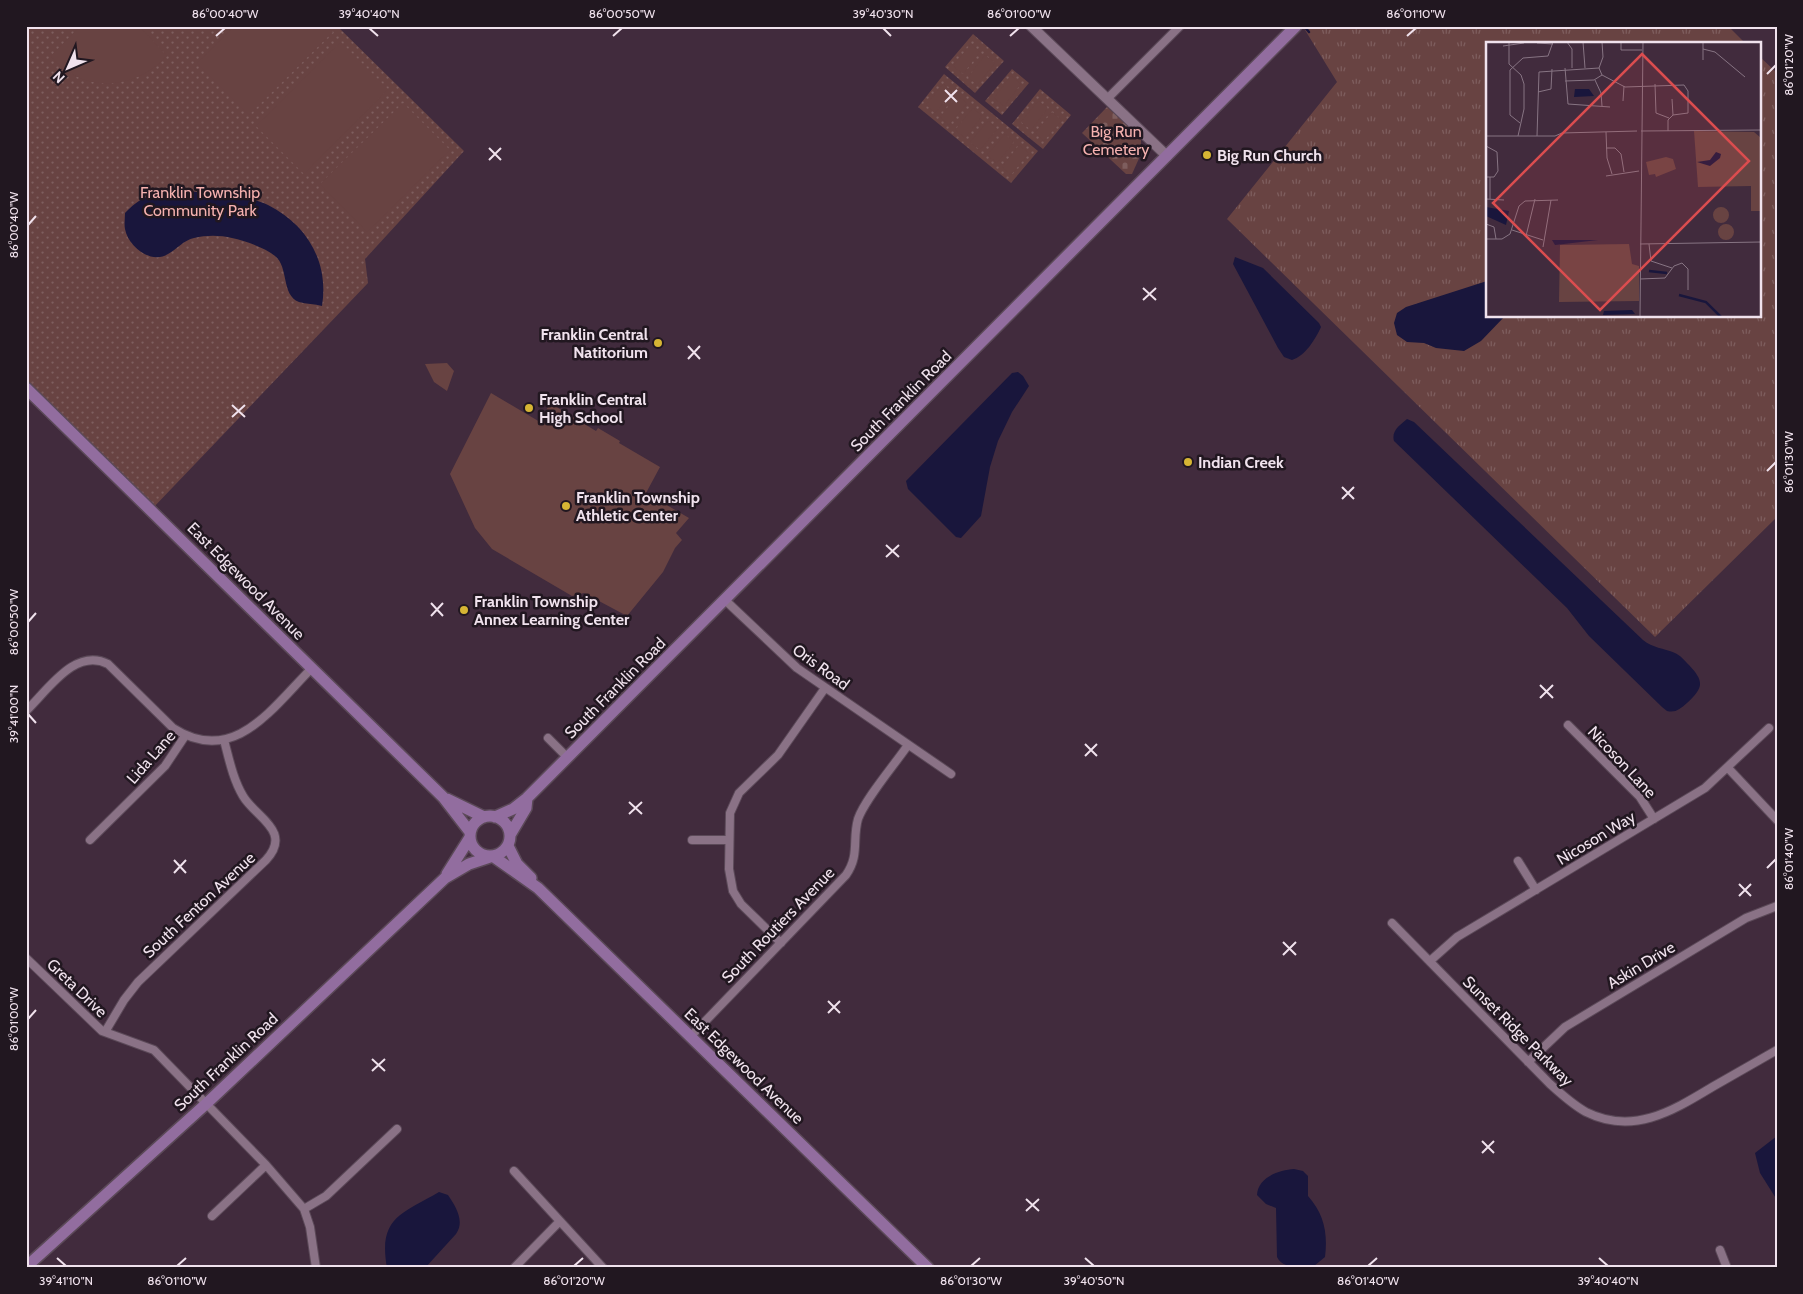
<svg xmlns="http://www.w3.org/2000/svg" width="1803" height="1294" font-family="Cabin,sans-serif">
<defs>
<pattern id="grass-tufts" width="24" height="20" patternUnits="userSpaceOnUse" patternTransform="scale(1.25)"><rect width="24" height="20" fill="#684342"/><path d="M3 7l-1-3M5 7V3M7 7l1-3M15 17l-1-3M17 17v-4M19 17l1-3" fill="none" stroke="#7e5e5e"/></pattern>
<pattern id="cemetery-stones" width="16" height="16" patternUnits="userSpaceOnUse" patternTransform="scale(1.25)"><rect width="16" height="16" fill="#684342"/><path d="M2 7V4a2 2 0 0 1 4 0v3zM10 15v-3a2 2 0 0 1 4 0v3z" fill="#7e5e5e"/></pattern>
<pattern id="park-dots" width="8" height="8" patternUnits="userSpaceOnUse" patternTransform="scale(1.25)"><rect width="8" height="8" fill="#684342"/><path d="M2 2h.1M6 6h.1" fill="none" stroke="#7e5e5e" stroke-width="1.8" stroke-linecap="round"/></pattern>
</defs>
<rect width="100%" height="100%" fill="#412b3d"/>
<path fill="url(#grass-tufts)" d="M1308 26H1728L1746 44H1487V316H1759V56L1777 73V517L1655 637 1227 219 1337 82 1305 30Z"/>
<path fill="url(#cemetery-stones)" d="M1107 107 1141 138V154L1132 174H1126L1082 133Z"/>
<path fill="url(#park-dots)" d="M26 26H337L464 151 365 259 368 283 151 510 26 384Z
M973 34 1004 61 975 93 945 67Z
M1012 69 1029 83 1002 115 985 101Z
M944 74 1038 151 1011 183 918 107Z
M1040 89 1071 115 1043 149 1012 124Z"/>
<path fill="#684342" d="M80 26H139L167 56C134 91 82 94 51 56Z
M235 26H327L333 32 249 115 197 63Z
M341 42 388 89 304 174 256 126Z
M971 44 980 52 963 74 953 66Z
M985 55 995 63 977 85 968 77Z
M1011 76 1021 84 1004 106 994 98Z
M943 84 953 92 935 113 926 105Z
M957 95 967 103 949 125 940 117Z
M1038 101 1048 108 1031 130 1021 122Z
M403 103 450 150 367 232 320 184Z
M973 108 982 116 965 138 955 130Z
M1052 112 1062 120 1044 141 1035 133Z
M988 121 997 129 980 150 970 142Z
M1005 134 1014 142 997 163 987 155Z
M1019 145 1029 153 1011 175 1002 167Z
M447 363 454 371 447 391 434 382 425 364Z
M491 393 540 422 550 403 596 431 598 428 620 441 619 443 660 467 646 493 689 518 676 533 682 540 675 548 663 572 627 616 584 593 572 596 492 549 475 528 450 474Z"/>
<path fill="#19163c" d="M189 191C213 194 247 195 268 205 308 225 329 263 322 306 315 304 306 304 299 302 281 295 289 267 275 256 264 247 245 241 232 238 220 235 206 235 194 238 184 240 177 249 168 254 151 265 128 246 125 229 124 224 125 218 125 213 146 191 160 193 189 191Z
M1235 257 1263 268 1319 323 1321 327C1315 340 1305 356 1292 360L1284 357 1278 348 1233 264Z
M1487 281V316H1505L1481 341 1464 351 1436 348 1424 343 1407 342 1397 335 1394 323 1397 313 1406 307Z
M1018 372 1023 376 1029 386 1012 412 998 441 990 467 981 516 961 538 956 537 908 489 906 481 1012 373Z
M1407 419 1414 422 1643 640C1653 648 1663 648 1675 653 1680 655 1685 661 1689 665 1705 682 1703 688 1687 703 1680 709 1676 713 1667 711L1662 707 1589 636 1567 608 1394 441C1391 431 1400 425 1407 419Z
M1777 1136V1200L1760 1173 1755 1153Z
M1294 1169 1303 1171 1308 1176V1196C1324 1214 1328 1233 1325 1257L1314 1266C1303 1267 1283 1270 1277 1257L1276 1208 1266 1204 1257 1195C1258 1177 1279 1170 1294 1169Z
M439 1192 448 1195C456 1207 465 1221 456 1234L425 1268H387C378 1218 401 1214 439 1192Z"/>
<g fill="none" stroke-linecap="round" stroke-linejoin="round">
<path stroke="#19163c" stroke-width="2.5" d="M1304 26 1309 32"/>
<g stroke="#5b4958" stroke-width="10">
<path id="minor" d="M1108 98 1180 26
M725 600 797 668 951 774
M26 711C48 690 75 647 108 664L173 728C234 767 272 708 312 668
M1568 725 1640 797 1654 819
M548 738 568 758
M1728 768 1777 820
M90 840 165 766 185 736
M692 840H729
M1518 861 1536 890
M1392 923 1550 1084C1561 1094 1573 1105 1586 1112 1634 1136 1674 1110 1714 1086 1735 1074 1756 1062 1777 1050
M781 943 741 904 733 891 729 869 730 813 739 793 778 755 825 688
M26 958 102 1031 154 1050 266 1165 304 1209 310 1227 316 1268
M1430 961 1457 937 1705 788 1769 728
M105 1032 124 1000 138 982 266 860C293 831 255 817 243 796 233 779 229 759 224 740
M691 1036 846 875C860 855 852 840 858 819 865 799 895 764 908 745
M1528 1062 1565 1027 1746 918 1777 906
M514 1171 603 1268
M304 1209 326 1196 397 1129
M212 1216 266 1165
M1720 1250 1727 1268
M514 1268 560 1221"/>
</g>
<g stroke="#5b4958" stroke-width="12">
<path id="tertiary" d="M1031 26 1167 156"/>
</g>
<g stroke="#5b4958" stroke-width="14">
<path id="secondary" d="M26 388 443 797 470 832
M447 799 484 817
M470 836a20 20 0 1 1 40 0a20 20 0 1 1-40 0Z
M495 817 513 809 527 798 1296 26
M510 835 526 808 527 798
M508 846 517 864 531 878
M494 857 538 888 928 1268
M447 874 469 839
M26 1267 207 1103 445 878 469 864 490 857"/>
</g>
<use href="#minor" stroke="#8a7286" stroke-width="8"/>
<use href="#tertiary" stroke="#8a7286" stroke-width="10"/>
<use href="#secondary" stroke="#926d9f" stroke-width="11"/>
</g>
<path fill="none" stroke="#f0e2ed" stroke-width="2" d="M369 28 378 36M883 28 891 36M216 36 225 28M613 36 622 28M1010 36 1019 28M1407 36 1416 28M1767 74 1776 65M945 90 957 102M945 102 957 90M489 148 501 160M489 160 501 148M28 225 36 216M1143 288 1156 300M1143 300 1156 288M688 346 700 359M688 359 700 346M232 405 245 417M232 417 245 405M1767 471 1776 462M1342 487 1354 499M1342 499 1354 487M886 545 899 557M886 557 899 545M431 603 443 616M431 616 443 603M28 622 36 613M1540 685 1553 698M1540 698 1553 685M28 714 36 723M1085 744 1097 756M1085 756 1097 744M629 802 642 814M629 814 642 802M174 860 186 873M1767 868 1776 859M174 873 186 860M1739 884 1751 896M1739 896 1751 884M1283 942 1296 955M1283 955 1296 942M828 1001 840 1013M828 1013 840 1001M28 1019 36 1010M372 1059 385 1071M372 1071 385 1059M1482 1141 1494 1153M1482 1153 1494 1141M1026 1199 1039 1211M1026 1211 1039 1199M57 1258 66 1266M1085 1258 1094 1266M1599 1258 1608 1266M177 1266 186 1258M574 1266 583 1258M971 1266 980 1258M1368 1266 1377 1258"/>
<g fill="#d6b534" stroke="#211720" stroke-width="2">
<circle cx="1207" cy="155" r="5"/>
<circle cx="658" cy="343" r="5"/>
<circle cx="529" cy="408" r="5"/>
<circle cx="1188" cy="462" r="5"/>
<circle cx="566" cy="506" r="5"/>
<circle cx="464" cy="610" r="5"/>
</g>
<g text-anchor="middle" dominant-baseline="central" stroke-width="5" stroke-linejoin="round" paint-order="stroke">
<g font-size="16" fill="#f5b1af" stroke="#211720">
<text x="1116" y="131">Big Run<tspan x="1116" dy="18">Cemetery</tspan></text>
<text x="200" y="192">Franklin Township<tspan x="200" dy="18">Community Park</tspan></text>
</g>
<g font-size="16" font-weight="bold" fill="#f0e2ed" stroke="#211720" text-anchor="start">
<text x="1217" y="155">Big Run Church</text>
<text x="648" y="334" text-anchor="end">Franklin Central<tspan x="648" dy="18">Natitorium</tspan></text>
<text x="539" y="399">Franklin Central<tspan x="539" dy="18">High School</tspan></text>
<text x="1198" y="462">Indian Creek</text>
<text x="576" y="497">Franklin Township<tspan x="576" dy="18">Athletic Center</tspan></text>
<text x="474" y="601">Franklin Township<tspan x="474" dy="18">Annex Learning Center</tspan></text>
</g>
<g font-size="16" fill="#f0e2ed" stroke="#211720">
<text transform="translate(901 401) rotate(-45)">South Franklin Road</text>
<text transform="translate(246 581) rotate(45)">East Edgewood Avenue</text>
<text transform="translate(821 667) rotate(36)">Oris Road</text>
<text transform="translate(615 688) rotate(-45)">South Franklin Road</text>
<text transform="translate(151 757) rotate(-49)">Lida Lane</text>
<text transform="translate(1622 762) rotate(47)">Nicoson Lane</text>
<text transform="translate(1596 838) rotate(-31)">Nicoson Way</text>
<text transform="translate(199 905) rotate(-43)">South Fenton Avenue</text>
<text transform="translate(778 925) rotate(-46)">South Routiers Avenue</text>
<text transform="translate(1641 965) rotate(-31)">Askin Drive</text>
<text transform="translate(77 988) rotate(44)">Greta Drive</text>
<text transform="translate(1518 1031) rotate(45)">Sunset Ridge Parkway</text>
<text transform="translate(226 1062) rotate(-43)">South Franklin Road</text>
<text transform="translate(744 1066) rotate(44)">East Edgewood Avenue</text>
</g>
</g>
<g transform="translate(1486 42)">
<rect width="275" height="275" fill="#412b3d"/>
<path d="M143 202 146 222 153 224V259L73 260 74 203Z" fill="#684342"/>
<path d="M208 89 268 90 275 96V169H265V144L212 145Z" fill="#684342"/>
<path d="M180 115 187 117 190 127 170 135 169 132 163 133 160 120ZM227 173a8 8 0 1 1 16 0a8 8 0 1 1-16 0ZM232 190a8 8 0 1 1 16 0a8 8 0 1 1-16 0Z" fill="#684342"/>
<path d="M89 47H103L108 54 88 55ZM230 110 235 112 234 116 224 124 211 120 224 118ZM0 165 23 169 20 183 0 174ZM66 198H112L69 203ZM146 268 149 272 117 273 118 269Z" fill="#19163c"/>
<path fill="none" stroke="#19163c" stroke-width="2.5" d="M163 229 181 231M193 253 220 260 235 275"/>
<path fill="none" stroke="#877483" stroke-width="1" d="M23 0V22L35 33 38 42V67L32 94M81 0 86 7V26M97 0 99 26M116 0 117 15 113 26 116 33M135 0V8H156M51 1 67 2M17 4 38 1M217 7 229 10 259 35M217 18V0M79 26 82 62 124 65M116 33 139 45 198 43 202 49V71L187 73M109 38 115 51 116 64M79 39 108 38 116 33M169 42 170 71 183 76M52 50 65 47 66 27M137 59 138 44M34 81 24 73V28L37 16 62 14 67 0M155 89 275 88M182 89V78L187 73 186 57M120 90 121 116 126 132M0 94H69L76 91 151 89M51 94 53 30 113 26M0 104 11 110 12 129 8 135H0M120 106H129L135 112 138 130M120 134 153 129M0 157 18 158M4 157V135M0 182 8 185 10 197M26 188 57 198M40 194 49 157M0 197H16L24 192 33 164 39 159 72 158M154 202 275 200M163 202 165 219 186 226M57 205 65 158M154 237 179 236 188 224 196 221 202 227V248M154 275 157 0"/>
<path fill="#db4d4f" fill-opacity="0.15" stroke="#db4d4f" stroke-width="2.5" d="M156 12 263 119 114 268 7 161Z"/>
<rect width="275" height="275" fill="none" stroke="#f0e2ed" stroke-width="2.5"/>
</g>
<rect width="1803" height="1294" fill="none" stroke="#211720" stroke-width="55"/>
<g transform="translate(68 68) rotate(225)" stroke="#211720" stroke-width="4" paint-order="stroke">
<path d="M0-4L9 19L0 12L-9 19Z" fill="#f0e2ed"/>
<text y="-8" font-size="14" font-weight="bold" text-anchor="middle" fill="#f0e2ed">N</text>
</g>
<rect x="28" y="28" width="1748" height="1238" fill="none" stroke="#f0e2ed" stroke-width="2"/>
<g font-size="12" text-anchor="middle" fill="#f0e2ed">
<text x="225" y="18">86°00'40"W</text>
<text x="369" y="18">39°40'40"N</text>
<text x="622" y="18">86°00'50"W</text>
<text x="883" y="18">39°40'30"N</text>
<text x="1019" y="18">86°01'00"W</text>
<text x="1416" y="18">86°01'10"W</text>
<text transform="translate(1789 65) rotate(-90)" y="4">86°01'20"W</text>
<text transform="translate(14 225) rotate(-90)" y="4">86°00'40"W</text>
<text transform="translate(1789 462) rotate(-90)" y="4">86°01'30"W</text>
<text transform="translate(14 622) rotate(-90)" y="4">86°00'50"W</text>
<text transform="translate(14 714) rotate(-90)" y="4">39°41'00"N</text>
<text transform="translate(1789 859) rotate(-90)" y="4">86°01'40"W</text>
<text transform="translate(14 1019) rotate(-90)" y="4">86°01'00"W</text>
<text x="66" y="1285">39°41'10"N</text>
<text x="177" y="1285">86°01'10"W</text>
<text x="574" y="1285">86°01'20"W</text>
<text x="971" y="1285">86°01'30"W</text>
<text x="1094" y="1285">39°40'50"N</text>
<text x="1368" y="1285">86°01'40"W</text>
<text x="1608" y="1285">39°40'40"N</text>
</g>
</svg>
